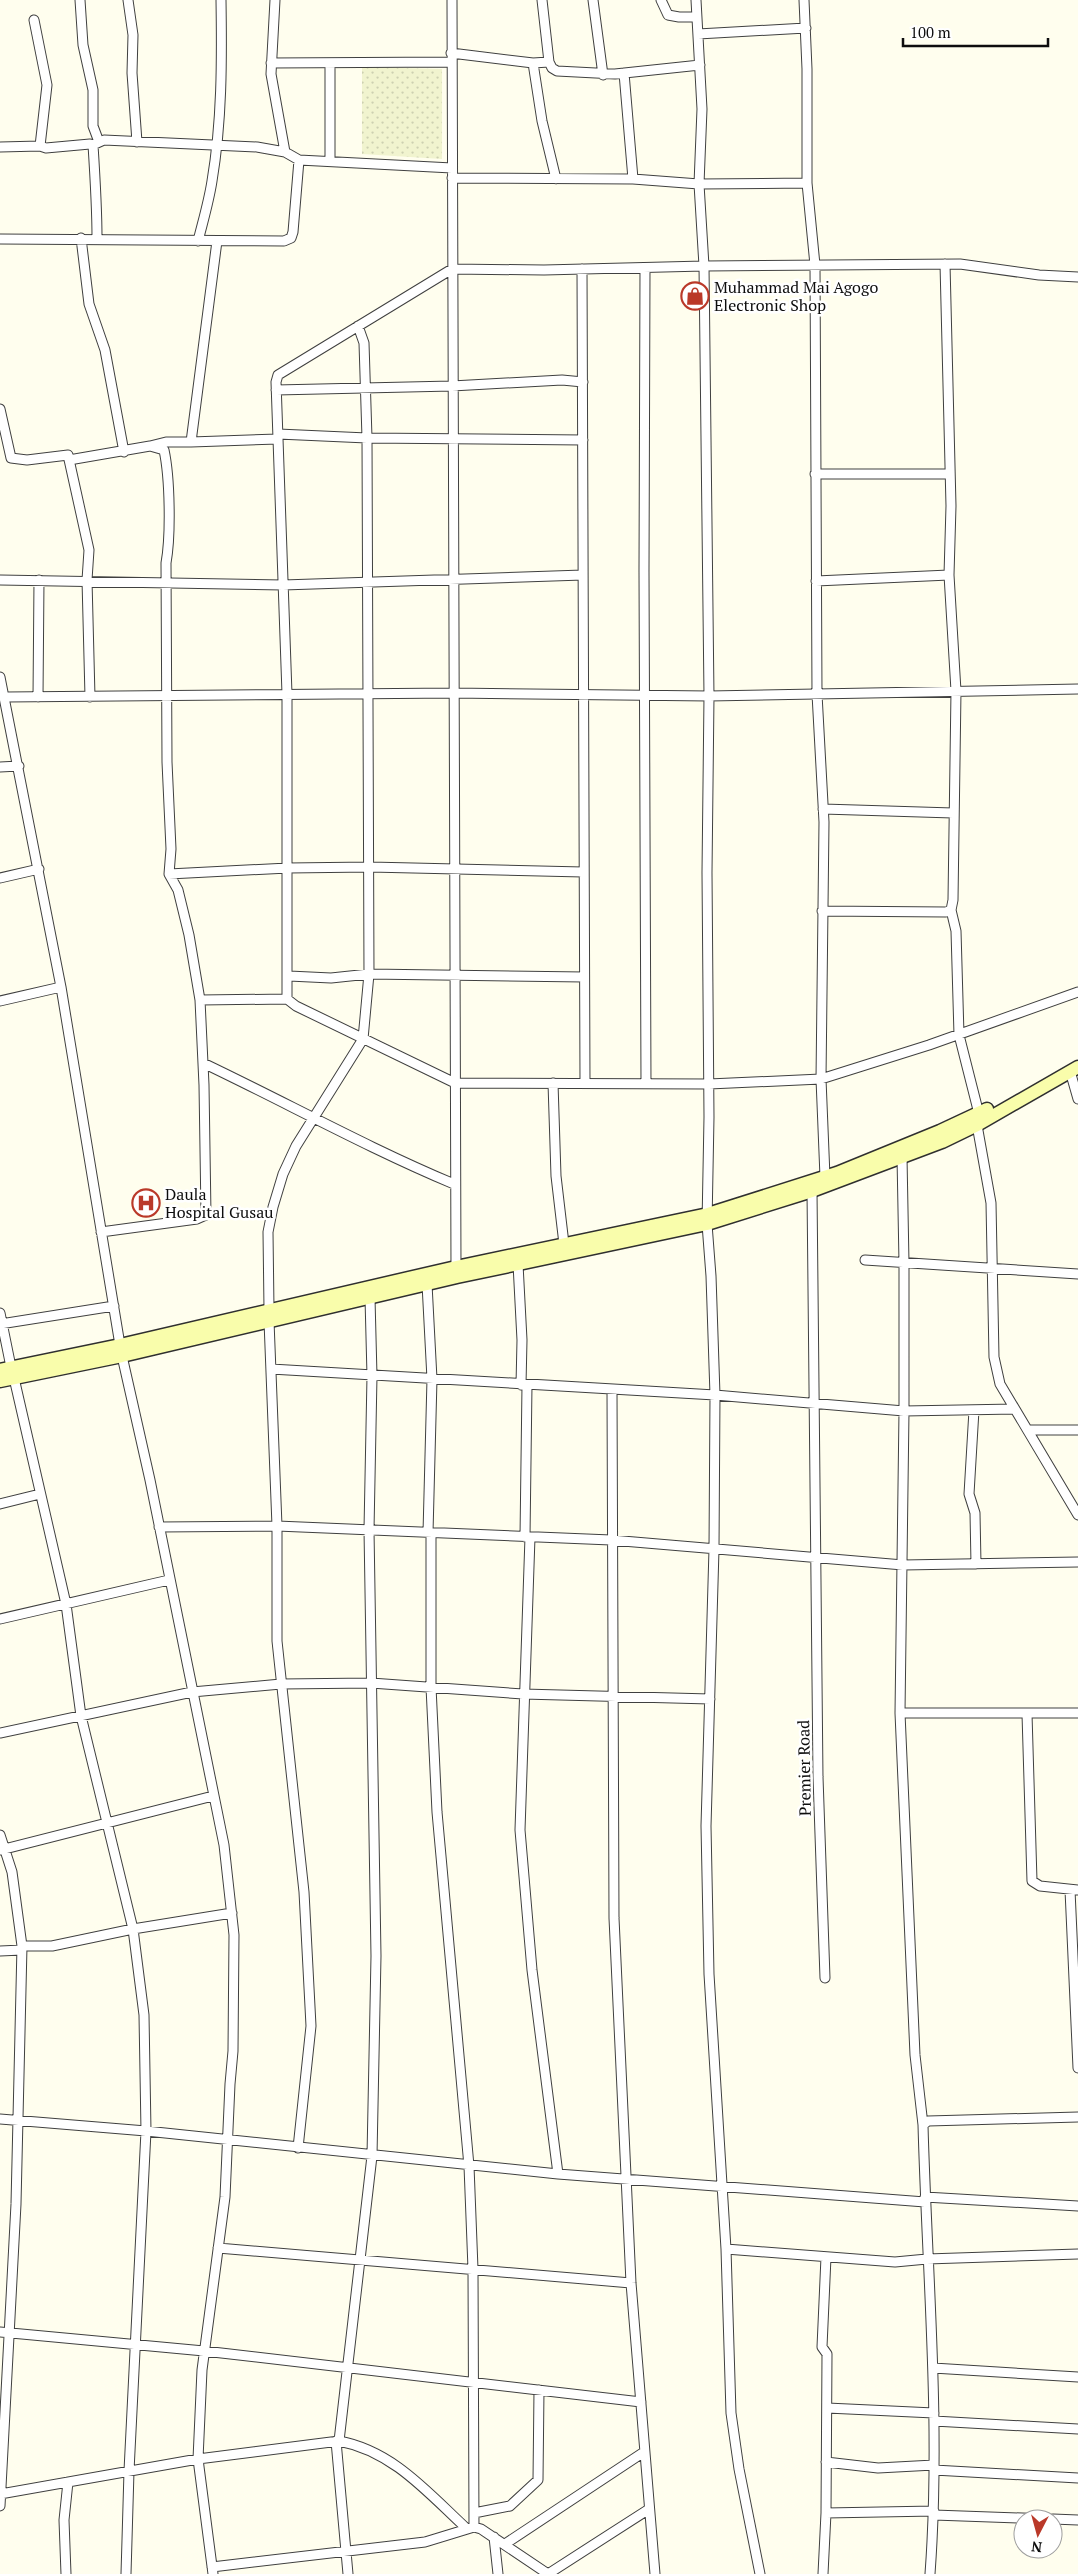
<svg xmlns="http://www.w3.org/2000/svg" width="1078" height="2574" font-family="'PT Serif',serif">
<defs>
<pattern id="farmland-dots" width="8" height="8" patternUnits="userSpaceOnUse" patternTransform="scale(1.25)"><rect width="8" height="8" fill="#f1f4cf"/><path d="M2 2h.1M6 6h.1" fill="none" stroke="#cdd0b1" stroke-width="1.8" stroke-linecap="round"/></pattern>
</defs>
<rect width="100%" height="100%" fill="#fffeee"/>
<path fill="url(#farmland-dots)" d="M362 67 442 69V159L362 154Z"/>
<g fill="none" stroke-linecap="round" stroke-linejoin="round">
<g stroke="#404040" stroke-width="11">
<path id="street" d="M80 0 83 45 93 90V126L99 142
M128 0 133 35 132 73 137 142
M275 0 271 74 285 152 299 160
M452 0 456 1267
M542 0 549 62 552 68 557 71 615 74 700 65
M593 0 603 75
M661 0 668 15 679 17H697
M696 0 702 109 699 184 704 266 709 696 707 873 709 1117 707 1224 711 1276 715 1395 714 1549 706 1826 709 1974 726 2249 731 2413 739 2469 760 2574
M804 0 807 69V183L815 265 817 694 824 822 821 1079 825 1177
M34 20 47 85 40 146
M698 34 806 28
M451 53 533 63 549 62
M271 63 451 62
M330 63V160
M533 63 542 121 556 179
M624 73 633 179
M93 145C95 176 97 207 97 238
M0 147 40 146 46 148 90 144 93 145 104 140 257 147 285 152
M452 178 633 179 699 184 807 183
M81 238 89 304 105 350 124 452
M0 239 284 241 291 238 293 232 299 160 452 168
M198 241C203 221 209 201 212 181 222 121 222 61 221 0
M645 268 644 572 646 1084
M582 269 585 1083
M276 390 452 386 562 380 583 382
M0 409 11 458 27 460 68 455 89 550 87 580 90 697
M278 434 367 438 583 440
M191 442 278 439
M150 446 166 442H191L217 241
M69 460 150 446 164 450C170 478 171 535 166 563L167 762 171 849 169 874 178 890 189 935 200 1000 204 1085 206 1215 197 1219 101 1232
M815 474H950
M0 580 283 585 583 575
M816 581 949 575
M0 677 61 987 120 1345
M6 697 453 693 709 696 1078 689
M38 697 39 580
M0 767 19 766
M823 809 953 813
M169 874 288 868 370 867 583 872
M0 878 39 869
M951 910 956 931 959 1035 979 1114
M822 911 946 912 951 910 953 900 956 691 949 575 951 506 945 264
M289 976 331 978 369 974 584 977
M287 999V694L276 382 278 375 452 269 544 270 704 266 960 264 1039 275 1078 277
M200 1000 287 999 296 1006 455 1083 709 1084 821 1079 929 1045 1078 992
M0 1001 61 987
M203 1063C287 1103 368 1148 454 1184
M1070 1071 1078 1099
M553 1083 556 1176 564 1244
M977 1125 991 1203 994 1357 1000 1384 1078 1515
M902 1157 904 1263V1411L900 1713 915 2055 923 2125
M812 1191 818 1777 825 1978
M865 1260 1078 1274
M518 1264 522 1340 521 1385
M427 1284 432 1379 428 1533
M269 1309 268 1232 273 1207 283 1174 296 1146 363 1039 369 974 367 438 364 343 358 326
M0 1313 11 1367
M269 1321 277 1526V1641L304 1892 311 2026 298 2148
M0 1324 114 1306
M122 1356 150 1480 224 1845 234 1935 233 2051 230 2084 225 2197 202 2370 198 2459 213 2574
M271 1369 715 1395 904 1411 1015 1409
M14 1378 66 1604 81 1716 133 1929 144 2015 146 2131 129 2471 126 2574
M612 1390 614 1918 631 2283 655 2574
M974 1410 969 1494 975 1513 976 1564
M1029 1430H1078
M0 1504 40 1494
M159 1527 277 1526 611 1540 903 1565 1078 1562
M431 1533V1687L437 1812 469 2166 473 2269 474 2527
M525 1537 527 1385
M530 1537 520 1830 532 1970 558 2174
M0 1619 169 1580
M900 1713H1078
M1027 1714 1032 1881 1040 1886 1078 1890
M0 1733 192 1692 281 1684 371 1683 523 1694 710 1699
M0 1835 12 1872 22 1946 16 2204 0 2506
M1 1850 213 1796
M1070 1890 1078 2068
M22 1946H52L133 1929 232 1913
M0 1951 22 1950
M0 2119 146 2131 558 2174 925 2202
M925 2197 1078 2206
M218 2248 631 2283
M726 2249 895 2262 927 2259 1078 2254
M0 2332 204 2351 641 2402
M933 2368 1078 2377
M827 2408 934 2413
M934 2421 1078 2429
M336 2441 348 2574
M339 2441 372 2156 376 1956 369 1530 372 1376 370 1298
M826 2462 878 2468 934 2465
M934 2470 1078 2478
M0 2494 198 2459 339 2441C393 2451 428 2493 466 2528
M474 2513 510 2506 538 2480 539 2390
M826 2513 934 2511
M934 2515 1049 2519
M1053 2519 1078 2520
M494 2537 498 2574
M505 2544 644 2452
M212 2567 425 2542 474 2527 481 2529 548 2574
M66 2574 64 2520 68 2482
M548 2574 649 2509
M823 2574 826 2513 827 2354 822 2347 826 2257
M930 2574C941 2424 927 2274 923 2125L928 2121 1078 2117"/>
</g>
<g stroke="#2f2f2f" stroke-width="15">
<path id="secondary" d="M0 1370 120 1345 456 1267 708 1214 837 1173 940 1131 987 1109
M0 1381 122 1356 457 1277 707 1224 812 1191 942 1142 977 1125 1078 1067"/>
</g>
<use href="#street" stroke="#fff" stroke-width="9"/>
<use href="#secondary" stroke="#f9fdab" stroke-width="12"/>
</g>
<defs>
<g id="shop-ring" transform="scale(1.4375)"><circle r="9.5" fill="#fff" stroke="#ba3929" stroke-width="1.5"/><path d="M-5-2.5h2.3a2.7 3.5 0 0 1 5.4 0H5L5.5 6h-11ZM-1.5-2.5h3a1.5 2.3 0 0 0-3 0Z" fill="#ba3929"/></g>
<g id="hospital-ring" transform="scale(1.4375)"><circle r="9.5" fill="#fff" stroke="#ba3929" stroke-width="1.5"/><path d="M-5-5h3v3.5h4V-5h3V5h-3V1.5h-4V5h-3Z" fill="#ba3929"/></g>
</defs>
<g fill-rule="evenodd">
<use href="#shop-ring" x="695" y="296"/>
<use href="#hospital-ring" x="146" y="1203"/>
</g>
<g text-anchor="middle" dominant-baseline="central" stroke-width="5" stroke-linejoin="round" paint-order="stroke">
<g font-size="16" fill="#0d0d0d" stroke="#fff" text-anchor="start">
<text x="714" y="287">Muhammad Mai Agogo<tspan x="714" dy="18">Electronic Shop</tspan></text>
<text x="165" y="1194">Daula<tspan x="165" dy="18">Hospital Gusau</tspan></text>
</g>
<g font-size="16" fill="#0d0d0d" stroke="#fff">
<text transform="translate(804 1768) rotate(-91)">Premier Road</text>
</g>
</g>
<g transform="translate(1038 2534) rotate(186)"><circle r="24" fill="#ffffff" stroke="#9e9e9e"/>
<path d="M0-4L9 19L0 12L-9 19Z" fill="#ba3929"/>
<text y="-8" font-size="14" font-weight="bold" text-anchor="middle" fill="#0d0d0d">N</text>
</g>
<path d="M903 38v8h145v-8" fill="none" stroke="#0d0d0d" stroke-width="2.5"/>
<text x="910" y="38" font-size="15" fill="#0d0d0d" stroke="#ffffff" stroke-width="4" paint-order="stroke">100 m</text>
</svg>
